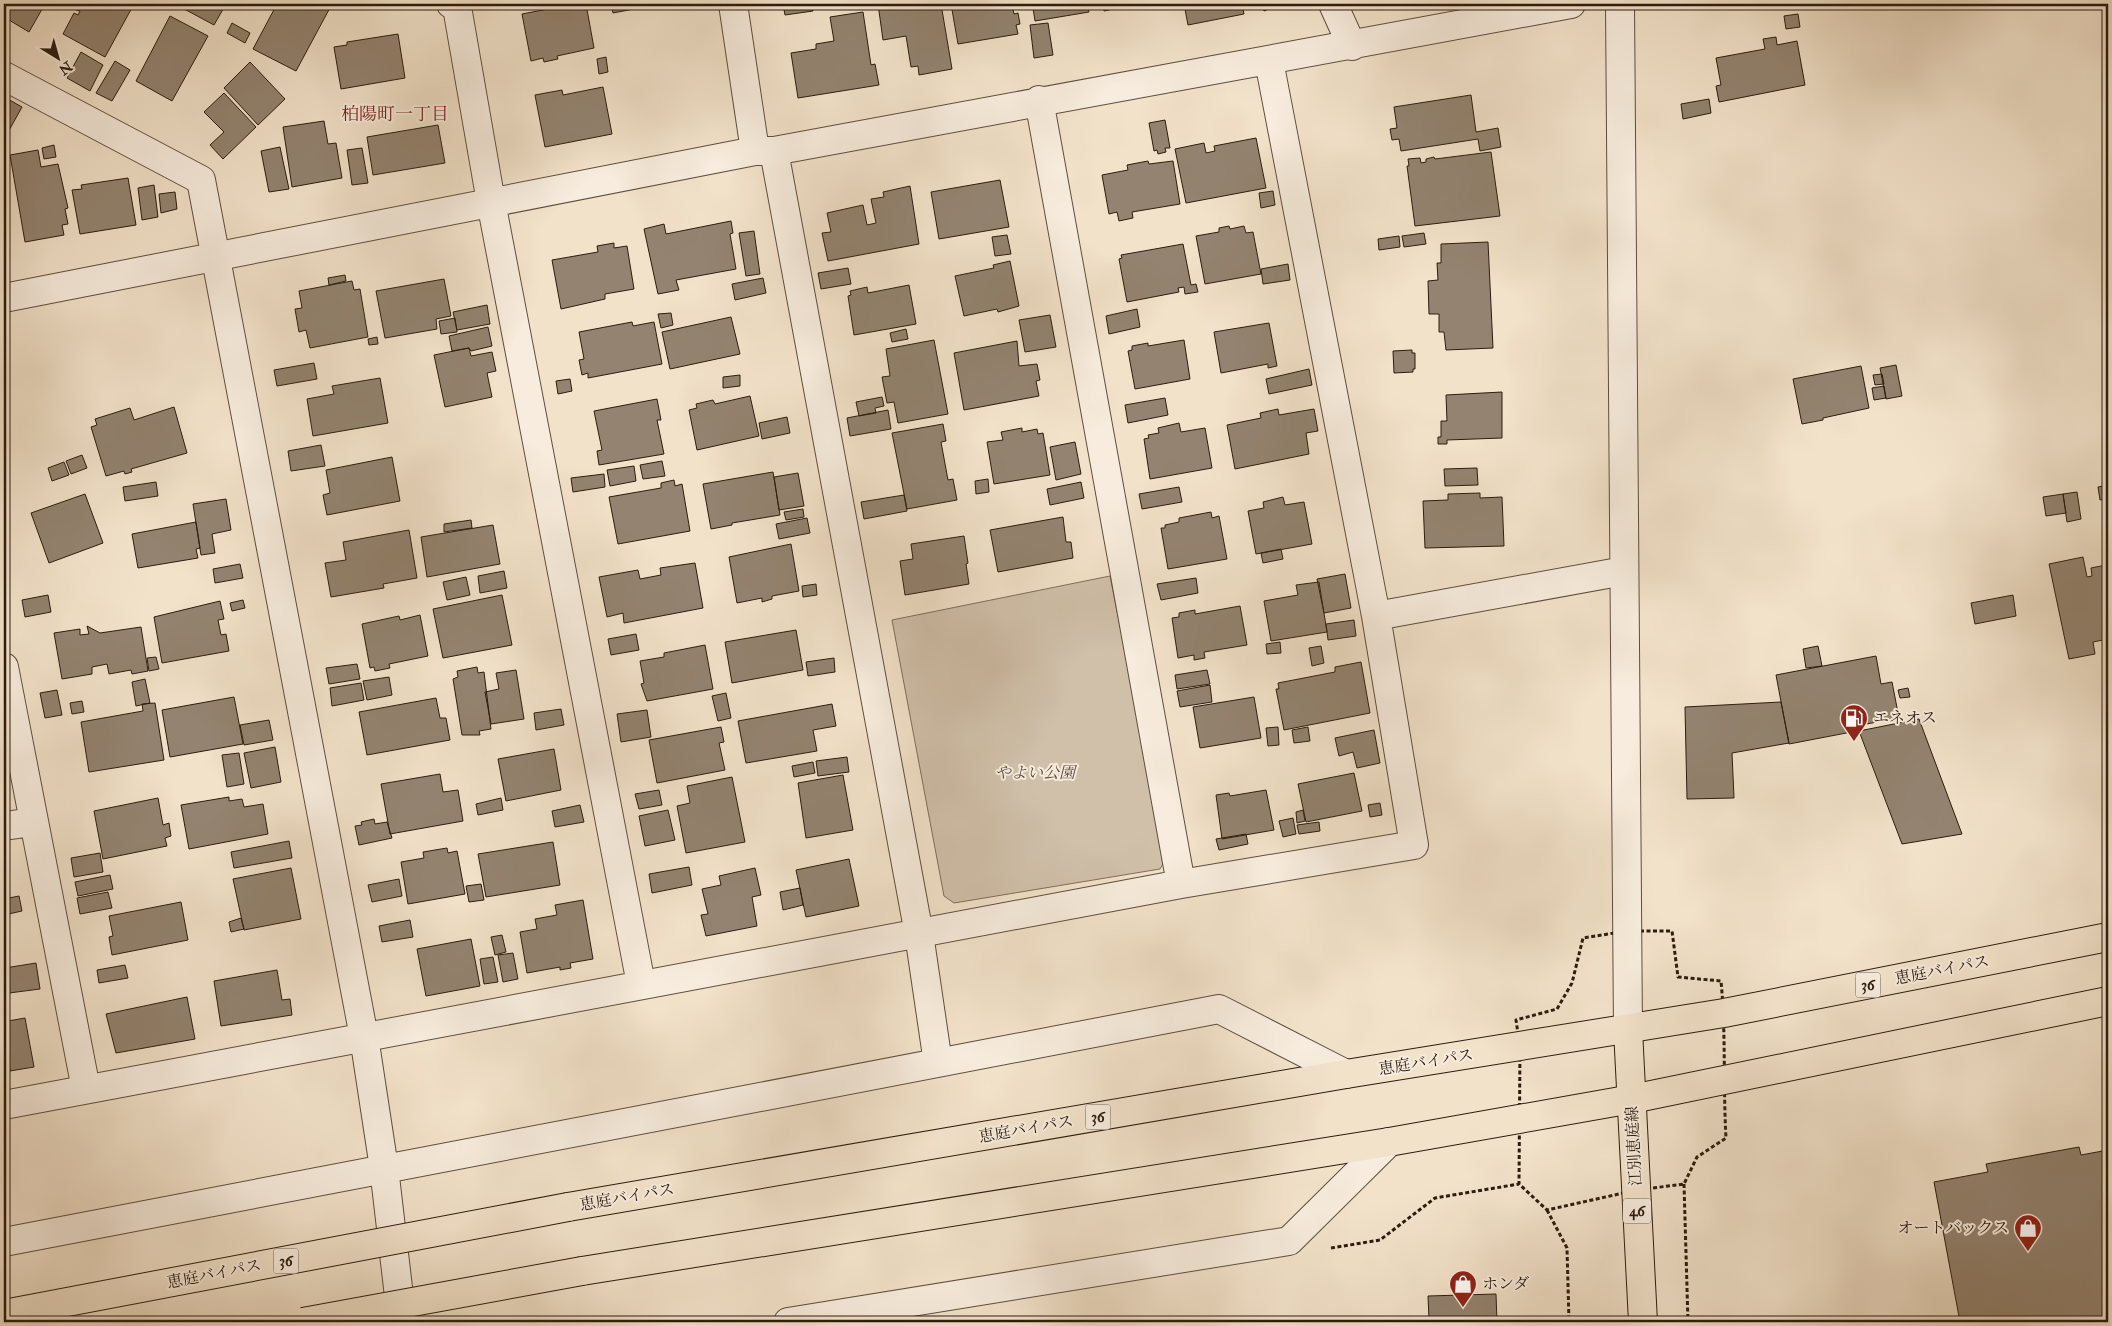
<svg xmlns="http://www.w3.org/2000/svg" width="2112" height="1326" font-family="'IM FELL Double Pica','Noto Serif JP',serif">
<rect width="100%" height="100%" fill="#f2e2ca"/>
<filter id="stains"><feTurbulence type="fractalNoise" baseFrequency=".004" numOctaves="4"/><feColorMatrix values="0 0 0 0 .2 0 0 0 0 .09 0 0 0 0 .02 0 0 0 .5 -.17"/></filter>
<radialGradient id="worn" r=".72"><stop offset=".6" stop-color="#630" stop-opacity="0"/><stop offset="1" stop-color="#630" stop-opacity=".3"/></radialGradient>
<path fill="#d0c0aa" stroke="#7e6e5c" d="M1110 576 1166 859 1160 869 954 903 944 896 892 620Z"/>
<path fill="#938370" stroke="#2c1c0e" d="M7 4H45L29 32 4 17V10Z
M80 4H134L105 57 63 34 74 13 78 15 80 11 76 10Z
M175 4H226L214 25Z
M277 4H332L296 71 253 49Z
M574 4H586L594 48 557 56 558 59 544 62 543 58 531 61 522 14Z
M611 4H660L613 13Z
M783 4H817H812L813 11 785 15Z
M817 4H848L818 9Z
M878 4H941L952 69 919 75 918 66 911 67 906 36 883 40Z
M951 4H1012L1014 14 1018 13 1020 24 1016 25 1018 34 958 44Z
M1025 4H1090H1087L1089 12 1035 21 1033 8 1026 9Z
M1103 4H1126L1127 6 1104 11Z
M1184 4H1242L1244 14 1188 25Z
M1261 4H1281L1264 11Z
M863 12 871 65 875 64 879 85 798 98 791 53 816 49V44L834 41 830 17Z
M1798 14 1800 27 1786 29 1784 16Z
M170 16 208 36 172 101 136 81Z
M232 23 250 33 245 43 227 33Z
M1048 23 1053 55 1034 58 1030 25Z
M398 34 405 78 341 89 334 47 347 45V42Z
M1776 37 1777 45 1797 41 1805 85 1719 102 1716 86 1721 85 1716 58 1765 49 1763 39Z
M81 52 103 65 90 91 67 78Z
M606 57 608 72 599 74 597 59Z
M115 61 130 70 112 101 96 93Z
M250 62 285 99 258 125 224 88Z
M603 87 612 134 545 147 535 95 562 90 563 95Z
M224 93 256 127 223 159 210 145 224 132 204 112Z
M1471 95 1476 132 1498 128 1501 147 1480 151 1478 139 1401 151 1399 139 1392 140 1390 129 1397 128 1394 107Z
M6 98 22 107 7 134 4 132Z
M1709 99 1711 113 1683 119 1681 104Z
M1165 120 1170 148H1165L1166 152 1158 154 1157 150 1154 151 1149 123Z
M324 121 328 144 336 143 342 178 292 187 283 127Z
M438 125 445 163 373 175 367 137Z
M1256 138 1266 188 1186 203 1175 149 1204 143 1206 153 1215 151 1214 146Z
M54 145 56 157 44 159 42 148Z
M280 147 289 189 269 192 261 151Z
M362 148 368 183 352 185 347 150Z
M38 150 41 167 58 164 68 208 65 209 68 224 62 225 64 235 25 242 10 155Z
M1491 152 1500 216 1415 226 1407 166H1409L1408 159 1420 158 1421 163 1426 162V159L1434 157 1435 159Z
M1148 161 1149 164 1173 161 1180 204 1132 212 1133 218 1119 221 1117 212 1109 214 1102 175 1128 170 1127 165Z
M128 178 136 225 80 234 72 190 82 189 81 185Z
M1000 180 1009 227 939 239 931 192Z
M154 185 158 217 142 220 138 188Z
M910 186 919 244 828 261 822 233 831 232 827 213 863 205 867 225 876 223 871 199 884 197 883 192Z
M1273 191 1275 205 1261 208 1259 193Z
M175 192 177 209 161 213 159 194Z
M731 221 733 233 730 234 736 269 676 280 679 290 658 294 644 229 664 224 666 234Z
M1229 226 1230 229 1244 226 1246 233 1253 232 1261 274 1205 284 1196 236 1219 232V228Z
M754 231 760 274 746 276 739 233Z
M1424 233 1426 244 1404 247 1402 236Z
M1007 235 1011 254 995 256 992 237Z
M1399 236 1400 247 1379 250 1378 239Z
M1488 242 1493 348 1446 350 1444 332H1439V314H1429L1428 281 1438 280 1437 263H1441V244Z
M614 243V248L627 246 634 289 605 294V299L561 309 552 260 598 252 597 246Z
M1183 244 1191 285 1196 284 1198 292 1185 294 1184 287 1178 288 1179 292 1127 302 1119 259 1122 258 1121 255Z
M1010 261 1019 306 998 312 997 309 964 316 955 276 994 268 993 265Z
M1288 264 1290 280 1263 284 1261 269Z
M848 268 851 284 821 289 818 273Z
M345 275 346 281 329 285 328 278Z
M763 278 766 293 735 300 732 284Z
M444 279 451 316 436 319 437 329 385 338 376 291Z
M352 281 354 290 360 289 368 337 310 348 306 330 299 332 295 309 302 308 299 291Z
M909 285 916 324 854 335 848 296 851 295 850 291 867 287 868 293Z
M487 305 490 324 457 330 453 312Z
M1137 309 1140 327 1109 334 1106 316Z
M671 313 673 325 661 328 658 314Z
M1050 315 1056 347 1025 352 1019 320Z
M731 317 740 354 670 369 662 332Z
M455 318 457 332 441 334 439 321Z
M632 322 633 326 654 322 662 364 588 378V373L582 375 579 360 584 359 579 332Z
M1269 323 1277 366 1268 368V364L1221 373 1214 332Z
M488 327 492 346 471 351 469 348 452 351 449 336Z
M906 329 908 339 892 342 890 333Z
M377 337 378 344 369 345 368 339Z
M934 340 948 414 898 423 894 402 887 403 882 377 890 376 886 349Z
M1184 340 1190 379 1135 389 1128 351 1132 350V346L1148 343V346Z
M1017 341 1019 366 1037 364 1040 380 1036 381 1039 396 964 410 954 353Z
M469 348 471 356 492 352 496 371 487 373 492 397 445 407 434 355Z
M1412 350V353H1415V369H1413V372L1394 373 1393 351Z
M314 363 317 379 277 386 274 370Z
M1896 365 1902 396 1886 399 1880 368Z
M1861 366 1869 408 1823 418V420L1802 424 1793 379Z
M1309 369 1312 385 1269 394 1266 379Z
M1882 374 1884 384 1875 385 1873 375Z
M740 375V386L723 388V377Z
M380 378 388 423 313 436 307 399 334 394 332 386Z
M570 379 572 391 558 394 556 381Z
M1884 386 1886 398 1874 400 1872 388Z
M1502 392V438L1447 440V444H1438V437H1441V421H1447L1446 395Z
M750 396 759 436 697 450 689 410 697 408 696 404 713 400 715 404Z
M882 397 884 406 875 408 876 413 859 416 856 402Z
M1165 398 1168 415 1128 423 1125 405Z
M657 399 661 420H657L664 454 599 465 597 451 602 450 594 411Z
M174 407 187 453 131 469 132 472 125 474 124 471 106 476 91 427 97 425 95 419 130 408 134 420Z
M1278 409 1279 415 1314 409 1318 431 1306 433 1309 454 1235 469 1227 425 1261 418 1260 413Z
M888 410 891 429 850 436 847 418Z
M787 417 790 433 762 439 759 423Z
M1179 423 1181 432 1205 428 1212 468 1150 479 1144 439 1149 438 1148 435 1159 433 1158 428Z
M943 424 946 441 941 442 948 480 953 479 957 500 907 509 892 433Z
M1022 428V432L1037 429 1038 434 1043 433 1050 475 994 484 987 442 1003 440 1001 432Z
M1075 442 1081 474 1056 480 1050 447Z
M321 445 325 466 291 471 288 451Z
M82 455 87 468 71 474 66 461Z
M392 457 400 501 327 515 323 495 330 493 326 470Z
M662 461 665 476 643 479 640 465Z
M64 462 69 475 52 481 48 468Z
M634 466 636 481 610 486 607 470Z
M1477 468 1478 485 1445 486 1444 469Z
M773 472 780 515 732 523V525L711 529 703 484Z
M798 473 804 506 779 510 774 477Z
M604 474 605 487 573 492 571 478Z
M988 479 989 492 976 494 975 481Z
M674 480 675 486 682 484 690 531 618 544 609 497 661 488V483Z
M156 482 158 496 125 501 123 487Z
M1081 482 1084 498 1050 505 1047 489Z
M2108 485V498L2100 500 2098 487Z
M1179 487 1182 502 1142 509 1139 494Z
M2077 492 2081 519 2067 522 2063 494Z
M1480 493V498L1502 497 1504 546 1425 548 1423 501 1448 500V494Z
M85 494 103 543 49 563 31 513Z
M2063 494 2066 513 2046 516 2043 497Z
M904 495 907 511 864 519 861 502Z
M1283 497 1285 505 1304 502 1312 544 1256 554 1248 511 1264 508 1263 502Z
M226 499 231 530 212 534 215 553 201 555 193 504Z
M803 509 804 517 786 520 784 512Z
M1211 512 1212 518 1219 516 1227 559 1168 569 1161 528H1165V525L1179 522V518Z
M1063 517 1066 542H1071L1073 558 998 572 990 530Z
M807 518 810 533 779 539 776 524Z
M471 520 472 528 444 532V524Z
M196 522 200 548 196 549 198 558 138 568 132 534Z
M493 525 500 564 427 577 421 537Z
M409 530 417 578 383 584 384 588 331 597 325 563 346 560 343 542Z
M964 536 968 563 966 564 969 584 905 595 900 561 913 559 911 544Z
M791 544 799 591 772 596V599L762 602V598L737 603 729 557Z
M1281 549 1283 559 1263 563 1261 553Z
M2083 557 2087 577 2092 576 2091 568 2106 565 2108 572V639L2093 642 2095 654 2069 659 2049 564Z
M695 563 703 608 624 623 623 613 607 617 599 577 638 570 640 579 661 575 660 568Z
M240 564 243 578 215 583 213 569Z
M504 571 507 588 480 593 478 576Z
M1345 574 1351 608 1324 613 1317 579Z
M466 577 470 595 447 600 443 582Z
M1196 578 1198 593 1161 600 1157 584Z
M1319 582 1327 632 1271 641 1264 601 1298 595 1296 585Z
M816 584 817 595 803 597 802 586Z
M48 595 51 612 25 617 22 600Z
M502 595 512 645 443 658 433 609Z
M2013 595 2016 616 1975 624 1971 603Z
M243 600 245 608 232 611 230 603Z
M220 601 224 619 218 620 221 635 226 634 229 651 162 663 154 617Z
M1240 606 1247 645 1204 652 1205 658 1194 660V655L1178 658 1172 618 1179 617V613L1195 610V614Z
M420 615 428 656 389 664 390 668 375 671 374 667 370 668 362 624 399 616 400 620Z
M1354 620 1356 636 1328 640 1326 624Z
M87 626 100 633 141 627 148 671 132 674 131 670 109 674 107 664 92 667V674L62 679 54 633 80 629V635L89 634Z
M796 630 803 670 732 683 725 642Z
M636 634 639 650 611 655 608 639Z
M1280 642 1281 653 1267 654 1266 644Z
M705 645 713 689 647 701 641 684 644 683 640 661 664 657V653Z
M1321 646 1324 663 1312 666 1309 648Z
M1818 646 1822 666 1806 668 1803 649Z
M1876 656 1881 684 1892 682 1899 718 1861 725 1862 730 1789 744 1776 675Z
M156 657 159 669 149 671 147 658Z
M834 658 835 672 808 676 806 662Z
M1361 662 1370 713 1284 730 1276 689H1279L1278 683 1335 672V667Z
M357 664 360 679 329 684 326 668Z
M477 667 478 673 484 672 491 729 479 731 480 735H462L453 679 458 677 457 671Z
M516 670 524 719 491 724 485 692 499 689 496 673Z
M1207 670 1210 684 1177 689 1175 675Z
M389 677 392 695 367 700 363 681Z
M145 679 150 703 136 706 132 682Z
M361 683 364 700 332 706 330 688Z
M1210 685 1212 702 1180 707 1177 691Z
M1908 688 1910 697 1900 698 1898 690Z
M57 690 62 715 45 718 40 693Z
M726 693 731 718 718 721 712 696Z
M234 697 243 744 170 757 162 710Z
M1254 697 1261 738 1200 748 1193 707Z
M436 698 440 718H446L450 740 367 755 359 712Z
M82 701 84 712 72 714 70 703Z
M1781 702 1789 743 1732 753 1734 798 1687 799 1685 707Z
M155 703 164 760 89 772 81 722 143 711 142 704Z
M832 704 836 726 813 730 817 751 746 763 738 721Z
M561 709 564 725 536 730 534 713Z
M647 710 651 737 621 742 617 714Z
M1919 719 1962 834 1902 844 1859 731Z
M269 720 273 740 244 745 240 725Z
M721 727 724 742 719 743 725 770 657 783 649 740Z
M1278 727 1279 745 1268 746 1266 728Z
M1308 727 1310 741 1294 743 1292 730Z
M1374 730 1380 763 1357 768 1353 752 1339 756 1335 738Z
M275 747 281 782 251 788 244 753Z
M554 749 561 790 506 801 498 759Z
M239 753 244 784 227 787 222 755Z
M847 757 849 772 818 776 816 761Z
M813 762 815 773 794 777 792 766Z
M1354 773 1362 811 1306 822 1298 784Z
M440 774 443 792 458 790 463 821 390 834 381 784Z
M843 775 853 830 806 838 798 783Z
M732 777 745 842 686 853 677 806 690 803 687 786Z
M659 790 662 805 639 809 635 794Z
M1266 790 1274 830 1222 839 1216 795 1229 793 1230 796Z
M229 797V801L242 799 244 807 263 804 268 834 189 849 181 805Z
M158 798 163 825 169 823 171 836 165 838 167 846 103 859 94 811Z
M501 798 503 810 478 815 476 804Z
M1380 803 1382 815 1370 817 1368 805Z
M580 805 584 822 555 827 552 811Z
M668 810 675 840 645 846 639 816Z
M1303 810 1305 821 1297 823 1296 812Z
M1293 818 1296 834 1283 837 1279 821Z
M374 819 375 824 387 822 392 838 359 845 355 826 362 825 361 822Z
M1319 822 1320 831 1299 834 1297 825Z
M1246 834 1248 844 1219 850 1216 839Z
M289 841 292 858 234 868 231 852Z
M553 842 560 885 486 897 478 854Z
M447 848 448 853 457 851 465 894 408 904 401 862 424 858 423 852Z
M100 853 103 872 74 877 71 858Z
M849 859 859 906 806 917 796 870Z
M689 867 692 885 652 893 649 874Z
M291 868 301 919 244 930 233 879Z
M755 868 761 895 752 897 757 926 706 936 701 915 708 914 702 889 721 885 719 876Z
M110 875 113 889 78 896 75 882Z
M399 879 402 896 372 902 368 885Z
M481 884 484 900 469 902 466 886Z
M800 888 803 905 783 910 780 892Z
M108 892 112 908 80 914 77 898Z
M19 896 22 911 4 915V899Z
M583 900 593 959 570 963 571 968 560 970V967L527 973 520 932 537 929 535 919 557 915 555 905Z
M181 902 188 940 112 955 109 937 113 936 109 916Z
M241 918 244 929 231 932 229 922Z
M410 920 413 937 382 942 379 926Z
M502 935 506 952 495 955 491 937Z
M471 939 480 986 426 996 417 949Z
M513 953 518 979 503 982 498 955Z
M493 957 498 982 484 984 480 959Z
M36 963 40 989 9 993 5 968Z
M125 965 128 978 99 983 97 970Z
M277 970 282 1000 290 999 292 1015 221 1026 214 981Z
M187 997 195 1039 116 1053 106 1014Z
M25 1018 34 1067 10 1071V1069L4 1070V1026L9 1025 8 1021Z
M2079 1147 2081 1155 2108 1150V1322H1960L1934 1182 1988 1172 1986 1164Z
M1496 1294 1497 1322H1402V1320L1429 1319 1428 1296Z"/>
<g fill="none" stroke-linecap="round" stroke-linejoin="round">
<g stroke="#5e4e3d" stroke-width="30">
<path id="minor" d="M451 4 457 7 491 202 641 984
M733 4 755 151
M1333 4 1352 46
M1620 4 1628 1030
M4 76 201 180 364 1037 384 1168 402 1322
M1039 100 1181 884
M774 151 919 934 938 1063
M4 298 755 151H774C1039 100 1306 55 1571 4
M1376 616 1624 571
M4 667 86 1089
M4 826 33 822
M4 1105 1181 884 1414 845 1376 616 1269 61
M4 1242 1219 1009 1346 1074
M788 1322 1289 1241 1389 1142"/>
</g>
<g stroke="#2c1c0e" stroke-width="30">
<path id="major" d="M1628 1030 1643 1322"/>
</g>
<g stroke="#2c1c0e" stroke-width="30">
<path id="highway" d="M568 1207 1346 1074 1724 1013 2108 937
M582 1271 1389 1142 1632 1099 2108 1001"/>
</g>
<path stroke="#2c1c0e" stroke-width="3" stroke-dasharray="4 2.5" stroke-linecap="butt" d="M1627 931H1672L1678 977 1721 981C1726 1033 1723 1085 1726 1138L1697 1157 1684 1184 1637 1190 1547 1210 1519 1184 1520 1047 1516 1020 1557 1009 1572 983 1583 938Z
M1684 1184 1688 1322
M1547 1210 1567 1248 1569 1322
M1331 1248 1380 1240 1435 1198 1519 1184"/>
<use href="#minor" stroke="#f7ecdd" stroke-width="28"/>
<use href="#major" stroke="#f2e2ca" stroke-width="28"/>
<use href="#highway" stroke="#f2e2ca" stroke-width="28"/>
<g stroke="#2c1c0e" stroke-width="30" stroke-linecap="butt">
<path id="highway-bridge" d="M4 1314 568 1207
M303 1322 582 1271"/>
</g>
<use href="#highway-bridge" stroke="#f2e2ca" stroke-width="28"/>
</g>
<defs>
<g id="fuel-pin" transform="scale(1.4375)"><path d="M0 17L-7.5 6A9.5 9.5 0 1 1 7.5 6Z" fill="#8f2418" stroke="#f7ecdd"/><path d="M-5.5-6h7V0h2V4h1.3V-2.5L3-4.5l.8-.8L6-3V5H2.5V1h-1V6h-7ZM-4.2-4.7v3.2H.2V-4.7Z" fill="#fff"/></g>
<g id="shop-pin" transform="scale(1.4375)"><path d="M0 17L-7.5 6A9.5 9.5 0 1 1 7.5 6Z" fill="#8f2418" stroke="#f7ecdd"/><path d="M-5-2.5h2.3a2.7 3.5 0 0 1 5.4 0H5L5.5 6h-11ZM-1.5-2.5h3a1.5 2.3 0 0 0-3 0Z" fill="#fff"/></g>
</defs>
<g fill-rule="evenodd">
<use href="#fuel-pin" x="1854" y="718"/>
<use href="#shop-pin" x="2028" y="1228"/>
<use href="#shop-pin" x="1463" y="1284"/>
</g>
<g text-anchor="middle" dominant-baseline="central" stroke-width="4" stroke-linejoin="round" paint-order="stroke">
<g fill="#f7ecdd" stroke="#695a4c" stroke-width="1">
<rect x="1855.5" y="972.5" width="25" height="25" rx="4"/>
<rect x="1085.5" y="1104.5" width="25" height="25" rx="4"/>
<rect x="1623" y="1198.5" width="28" height="25" rx="4"/>
<rect x="273.5" y="1248.5" width="25" height="25" rx="4"/>
</g>
<g font-size="15" font-weight="bold" fill="#2c1c0e">
<text x="1868" y="985">36</text>
<text x="1098" y="1117">36</text>
<text x="1637" y="1211">46</text>
<text x="286" y="1261">36</text>
</g>
<g font-size="16" fill="#2c1c0e" stroke="#f7ecdd" text-anchor="start">
<text x="1873" y="718">エネオス</text>
<text x="2009" y="1228" text-anchor="end">オートバックス</text>
<text x="1482" y="1284">ホンダ</text>
</g>
<g font-size="16" font-style="italic" fill="#5d4d3d" stroke="#f7ecdd">
<text x="1035" y="773">やよい公園</text>
</g>
<g font-size="16" fill="#2c1c0e" stroke="#f7ecdd">
<text transform="translate(1942 970) rotate(-11)">恵庭バイパス</text>
<text transform="translate(1426 1062) rotate(-9)">恵庭バイパス</text>
<text transform="translate(1026 1129) rotate(-10)">恵庭バイパス</text>
<text transform="translate(1634 1146) rotate(-93)">江別恵庭線</text>
<text transform="translate(627 1197) rotate(-10)">恵庭バイパス</text>
<text transform="translate(214 1274) rotate(-11)">恵庭バイパス</text>
</g>
<g font-size="18" fill="#7a1f14" stroke="#f7ecdd">
<text x="395" y="114">柏陽町一丁目</text>
</g>
</g>
<rect width="2112" height="1326" fill="none" stroke="#f2e2ca" stroke-width="20"/>
<rect x="5" y="5" width="2102" height="1316" fill="none" stroke="#2c1c0e" stroke-width="2.5"/>
<rect x="10" y="10" width="2092" height="1306" fill="none" stroke="#2c1c0e"/>
<g transform="translate(58 58) rotate(143)" stroke="#f7ecdd" stroke-width="4" paint-order="stroke">
<path d="M0-4L9 19L0 12L-9 19Z" fill="#2c1c0e"/>
<text y="-8" font-size="14" font-weight="bold" text-anchor="middle" fill="#2c1c0e">N</text>
</g>
<rect width="100%" height="100%" filter="url(#stains)"/>
<rect width="100%" height="100%" fill="url(#worn)"/>
</svg>
